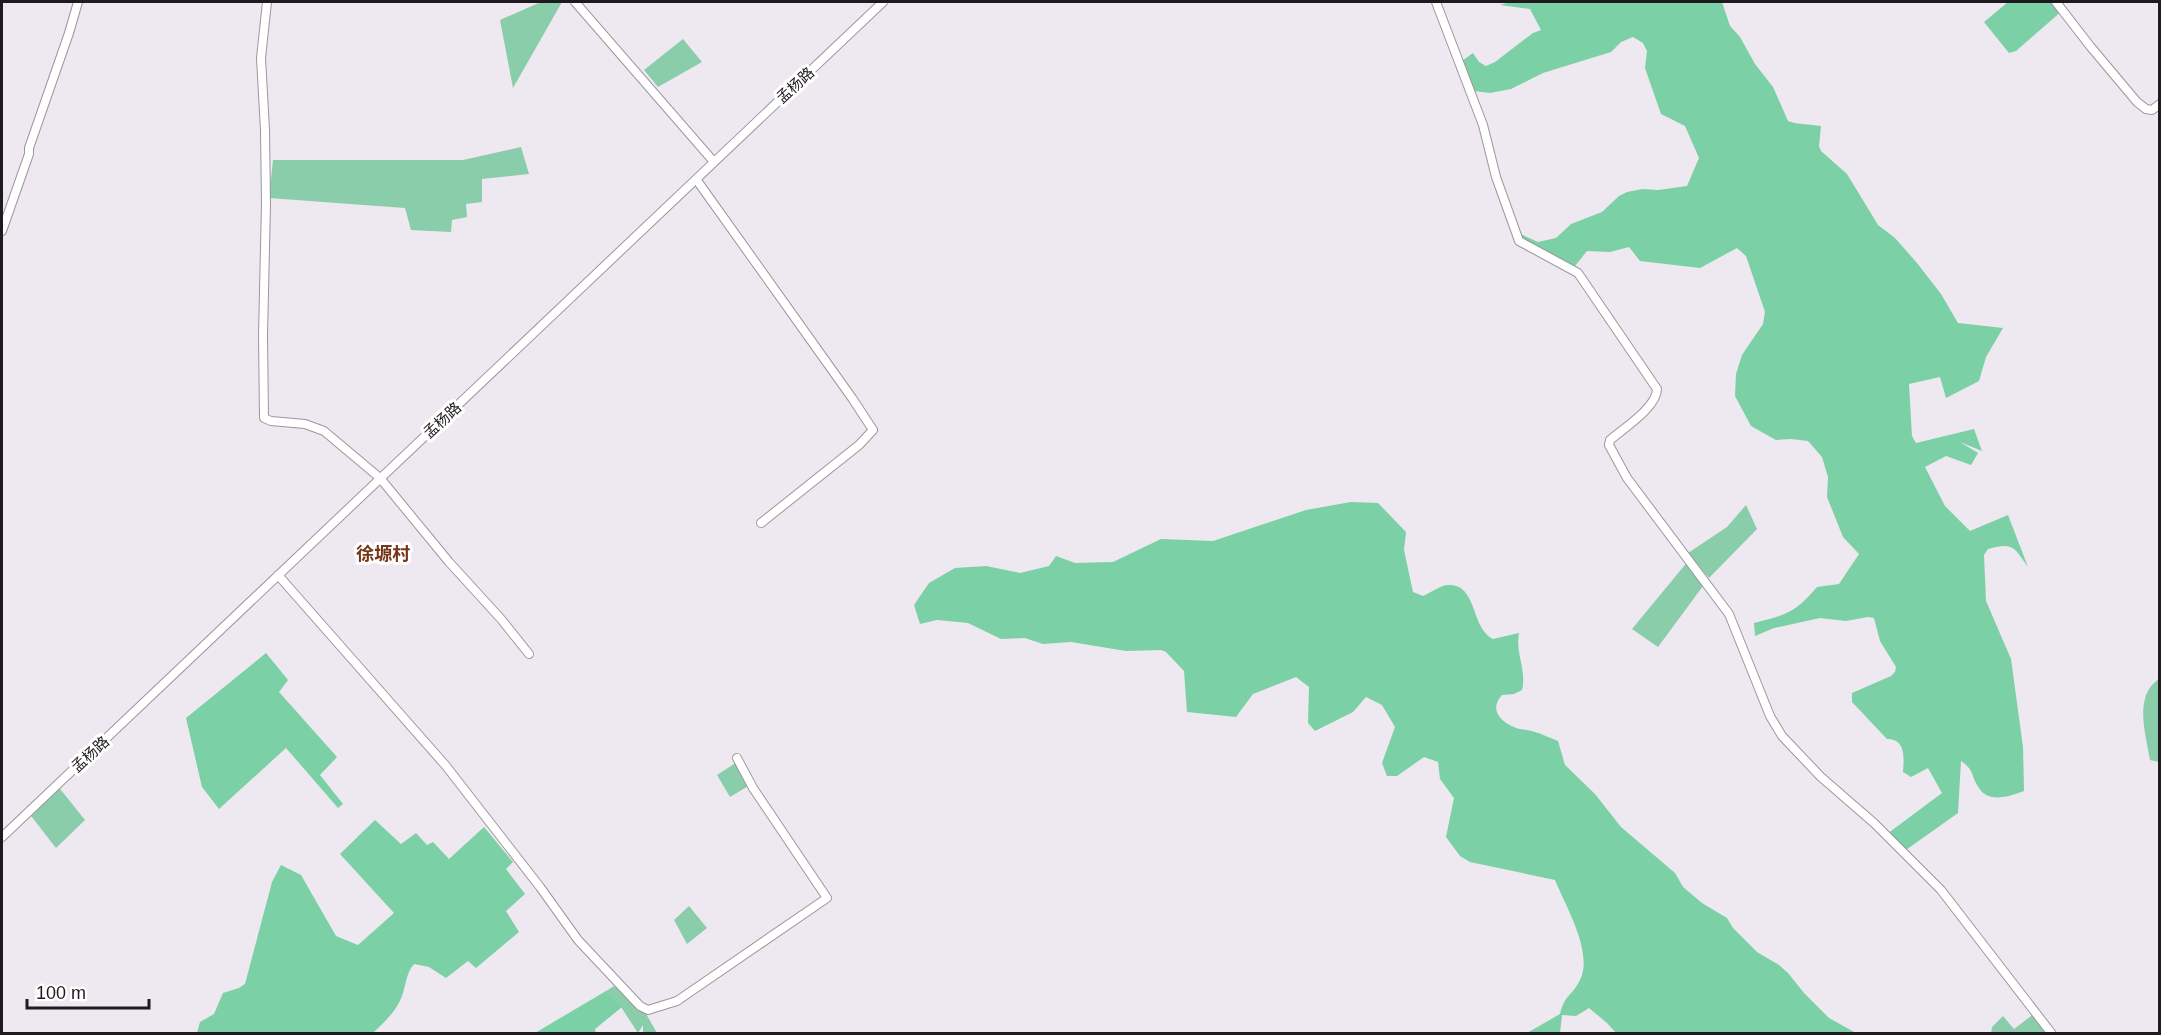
<svg xmlns="http://www.w3.org/2000/svg" width="2161" height="1035" font-family="Arial,'Noto Sans SC',sans-serif">
<rect width="100%" height="100%" fill="#eee8f0"/>
<path fill="#89cdaa" d="M541 2H562L513 88 500 20Z
M683 39 702 62 658 87 644 70Z
M521 147 529 174 482 179V202L466 204 467 217 452 220 451 232 411 230 405 208 269 198 273 160H463Z
M1746 505 1757 529 1709 578 1688 553 1727 527Z
M1689 560 1706 582 1658 647 1632 629Z
M2159 679 2160 762H2159L2150 760C2146 735 2133 696 2159 679Z
M737 762 750 785 730 797 717 775Z
M57 785 85 820 56 848 28 812Z
M689 906 707 928 687 944 674 920Z
M614 986 645 1012 657 1033 643 1032V1025L638 1033 621 1007 606 991Z
M2035 1013 2048 1034H1991L1992 1027 2003 1016 2014 1029Z"/>
<path fill="#7bd0a5" d="M1501 2H1722L1730 26 1740 37 1755 64 1773 87 1788 121C1799 125 1809 124 1821 126L1819 146 1821 151 1847 174 1878 225 1895 238 1917 263 1941 294 1958 323 2003 328 1986 357 1979 381 1946 398 1940 377 1909 384 1912 436 1916 443 1974 429 1982 451 1960 442 1978 453 1971 465 1946 456 1925 467 1945 506 1970 531 2008 515 2028 567C2014 547 2013 542 1988 549L1984 555 1986 601 2011 659 2023 747 2024 791C2010 796 1989 804 1979 788 1970 775 1976 772 1961 761L1958 813 1903 852 1887 834 1942 793 1928 768 1911 777 1903 772C1904 758 1906 739 1887 739L1852 702V693L1891 676 1895 672 1896 667 1880 641 1874 618 1868 617 1846 621 1820 618 1774 628 1755 636 1754 623C1786 615 1795 613 1817 587L1839 584 1859 554 1843 537 1827 497 1828 477 1822 457 1808 441 1791 439 1776 440 1751 426 1735 396 1736 374 1742 355 1763 324 1765 312 1746 256 1737 248 1700 268 1640 261 1629 247 1610 252 1587 251 1575 266 1529 246 1516 232 1538 242 1556 238 1571 224 1602 212 1619 196 1627 192 1642 189 1658 190 1687 186 1699 158 1685 126 1661 114 1645 68 1647 51 1643 43 1633 37 1621 42 1611 52 1543 73 1511 89 1490 93 1474 91 1462 61 1473 53 1479 62 1486 66 1495 62 1533 33 1541 30 1530 9 1500 5 1510 2 1500 3Z
M2008 2H2056L2063 10 2016 51 2009 53 1984 22Z
M1351 502 1378 503 1406 532 1404 550 1413 592 1423 596C1430 593 1441 585 1448 585 1478 584 1470 627 1493 639L1519 633C1515 653 1527 670 1522 690L1514 694 1502 695C1487 711 1504 725 1520 729 1525 730 1530 730 1535 732 1542 734 1550 738 1558 741L1565 765 1595 794 1621 827 1675 873 1683 887 1702 903 1727 918 1733 928 1757 952 1779 965 1788 973 1804 993 1829 1018 1856 1033H1616L1607 1023 1589 1008 1576 1016 1562 1015 1560 1033H1527L1560 1014C1565 994 1571 997 1579 982 1595 955 1566 907 1555 880L1470 862 1460 856 1446 837 1454 798 1440 779 1438 762 1424 757 1397 776H1387L1382 763 1395 727 1382 705 1366 697 1353 712 1315 731 1308 723 1309 687 1296 677 1253 694 1236 717 1187 712 1184 671 1166 652 1161 650 1126 651 1071 642 1043 644 1025 638 1001 639 968 623 937 620 920 624 914 605 929 583 955 568 986 566 1020 573 1049 566 1056 556 1075 563 1113 562 1161 539 1213 541 1306 510Z
M266 653 288 680 279 692 337 757 320 775 343 804 338 808 286 748 219 809 202 787 186 718Z
M375 820 401 844 416 833 427 845 433 842 449 859 484 827 513 862 506 869 525 894 506 911 519 932 476 968 468 961 446 978 429 967 414 964C406 973 406 985 402 996 396 1012 384 1022 373 1033H197L200 1022 214 1014 223 993 239 988 245 984 272 882 281 865 301 875 336 936 358 945 394 913 340 854Z
M606 991 622 1007 595 1029 596 1033H535Z"/>
<g fill="none" stroke-linecap="round" stroke-linejoin="round">
<g stroke="#9c969e" stroke-width="10">
<path id="minor" d="M267 2 261 58 265 130 266 204 263 335 264 418 271 421 305 424 324 431 380 478 449 562 501 619 529 654
M575 2 714 162
M1436 2 1483 125 1496 177 1519 241 1578 273 1657 389C1657 407 1624 428 1610 440L1609 445 1627 478 1729 614 1770 716 1782 736 1821 777 1874 823 1941 890 2052 1034
M2056 2 2090 46 2137 102 2146 109 2152 110 2160 104
M696 179 852 398 873 430 859 445 761 523
M2 231 29 154V148L69 33 78 2
M278 575 446 766 540 887 578 940 640 1006 648 1010 677 1001 827 898 753 788 737 758
M2 837 883 2"/>
</g>
<use href="#minor" stroke="#fff" stroke-width="8"/>
</g>
<g text-anchor="middle" dominant-baseline="central" stroke-width="6" stroke-linejoin="round" paint-order="stroke">
<g font-size="15" fill="#1e1b1e" stroke="#fff">
<text transform="translate(795 85) rotate(-43)">孟杨路</text>
<text transform="translate(442 420) rotate(-43)">孟杨路</text>
<text transform="translate(90 754) rotate(-43)">孟杨路</text>
</g>
<g font-size="18" font-weight="bold" fill="#763618" stroke="#fff">
<text x="383" y="554">徐塬村</text>
</g>
</g>
<rect width="2161" height="1035" fill="none" stroke="#1e1b1e" stroke-width="6"/>
<path d="M27 999v9h122v-9" fill="none" stroke="#1e1b1e" stroke-width="3"/>
<text x="36" y="999" font-size="18" fill="#1e1b1e" stroke="#ffffff" stroke-width="4.5" paint-order="stroke">100 m</text>
</svg>
